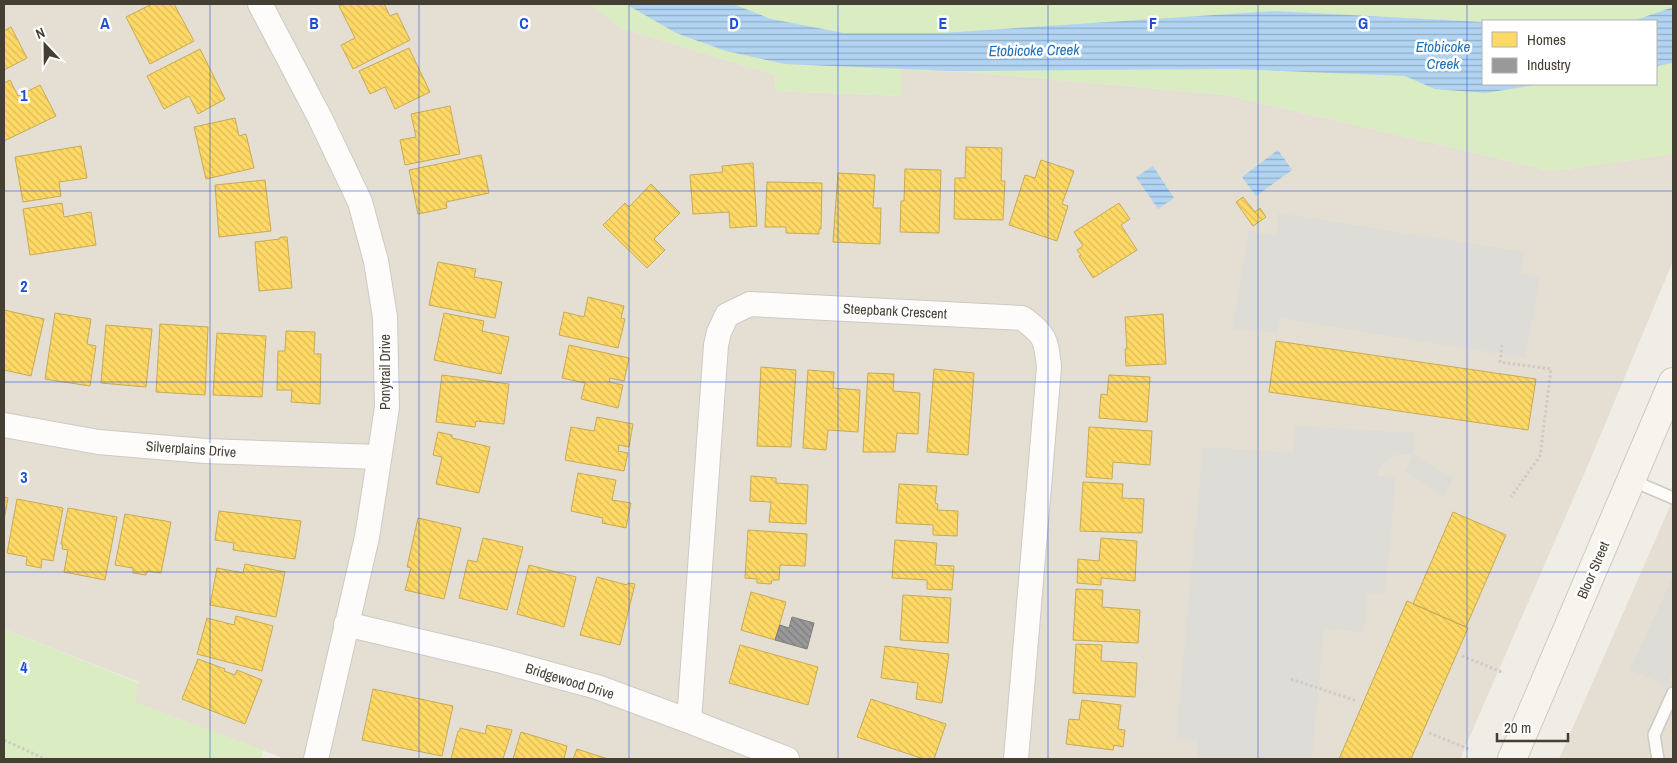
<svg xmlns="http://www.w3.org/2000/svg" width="1677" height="763" font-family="'Archivo Narrow',sans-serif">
<defs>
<pattern id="water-rules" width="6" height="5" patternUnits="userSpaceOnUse" patternTransform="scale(1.25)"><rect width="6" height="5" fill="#b1d4f2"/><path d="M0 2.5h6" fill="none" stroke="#92adc5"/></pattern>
<pattern id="homes-back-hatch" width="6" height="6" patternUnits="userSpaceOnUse" patternTransform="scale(1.25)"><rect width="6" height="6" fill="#ffd966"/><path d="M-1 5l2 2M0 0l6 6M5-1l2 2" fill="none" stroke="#dcbb59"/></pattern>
<pattern id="industry-back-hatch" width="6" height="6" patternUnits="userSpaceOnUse" patternTransform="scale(1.25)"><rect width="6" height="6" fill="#999"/><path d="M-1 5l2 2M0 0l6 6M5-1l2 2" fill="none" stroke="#7f7e7d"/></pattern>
</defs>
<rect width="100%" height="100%" fill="#efede6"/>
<path fill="#e4dfd2" d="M4 4H591L621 28 775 75 776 91 901 96V70L968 72 1226 95 1552 171 1673 154V261L1591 458 1460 759H285L134 702 139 682 4 629Z
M1673 498V759H1559L1671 504Z"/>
<path fill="#daecc2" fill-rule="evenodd" d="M591 4H1673V154L1552 171 1226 95 968 72 901 70 902 96 776 91 775 75 621 28ZM1483 21H1656V84H1483Z
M4 629 139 683 135 702 263 750 261 759H4Z"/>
<path fill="#dedcd6" d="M1278 213 1525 252 1520 273 1523 275 1540 278 1525 358 1280 318 1277 333 1233 329 1249 231 1276 236Z
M1295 426 1414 433V455L1454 478 1444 496 1405 471 1412 457 1411 454 1396 455 1386 460 1380 467 1377 476 1396 477 1385 594H1367L1364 632 1324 629 1312 759H1197V740L1176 739 1203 447 1293 453Z
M1673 576V672L1667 686 1630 670Z"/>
<path fill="url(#water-rules)" d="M626 4H733L771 19 844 33H942L1274 11 1483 22V84H1541L1485 93 1435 89 1405 76 1233 69 951 71 785 64 726 51 676 33Z
M1673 7V63L1656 66V21H1633Z
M1278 150 1292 170 1256 196 1242 177Z
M1153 166 1174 198 1158 209 1136 177Z"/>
<path fill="url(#homes-back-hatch)" stroke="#c7aa56" d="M152 4H174L194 41 150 64 126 17Z
M344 4H384L390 16 397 13 410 40 353 69 341 45 355 38 339 6Z
M11 27 27 58 4 70V31Z
M409 48 430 92 395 109 385 87 370 94 359 71Z
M200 49 225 99 198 114 189 96 164 109 147 76Z
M10 80 18 96 40 85 56 116 4 141V83Z
M450 106 460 154 405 165 400 140 416 137 411 114Z
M235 118 239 136 246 134 254 168 206 179 194 127Z
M81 146 87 178 59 182 61 196 23 202 15 157Z
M966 147 1002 148 1001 181H1005L1003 220 954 219 955 178H965Z
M481 155 489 193 446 202 447 208 418 214 409 170Z
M1041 160 1074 171 1062 204 1068 206 1057 241 1009 225 1025 175 1035 178Z
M753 163 757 226 730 228 729 212 693 214 690 175 723 172 722 166Z
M905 169 941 170 939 233 900 232 901 201H904Z
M838 173 875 175 873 208H881L880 244 833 242Z
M265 180 271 231 219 237 215 185Z
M767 182 822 183 821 229H819V234L786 233V227H765Z
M651 184 680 213 654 239 665 250 647 268 603 225 625 203 629 207Z
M1243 197 1255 212 1260 208 1266 217 1253 226 1236 202Z
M62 203 64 217 91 212 96 245 30 255 23 209Z
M1119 203 1130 219 1121 225 1137 250 1093 278 1079 256 1081 255 1077 250 1083 246 1074 232Z
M280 237H287L292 288 259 291 255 242 280 239Z
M438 262 476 269 474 277 502 282 495 318 429 305Z
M588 297 624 306 621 318 625 319 618 348 559 335 564 312 584 317Z
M4 310 44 319 31 376 4 370Z
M55 313 91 319 87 344 96 346 90 386 45 379Z
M444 313 484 321 482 331 509 337 501 374 434 360Z
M1163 314 1166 364 1126 366 1125 349H1127L1125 317Z
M160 324 208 327 205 395 156 392Z
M106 325 152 329 146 387 101 383Z
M286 331 315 332 314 354H321L320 404 291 402 292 390H277L278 351H285Z
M217 333 266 336 262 397 213 395Z
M1276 341 1536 379 1528 430 1269 392Z
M569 345 629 358 624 381 610 378 609 382 623 385 618 408 581 399 585 383 562 378Z
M761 367 796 370 791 447 757 446Z
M934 369 974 373 968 455 927 452Z
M808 370 834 372 833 388 860 390 858 432 828 430 826 450 803 448Z
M868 373 894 374 893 391 920 393 918 434 897 433 895 452H863Z
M442 375 509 384 504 424 476 421 475 427 436 422Z
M1109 375 1150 377 1147 422 1099 418 1101 394 1107 395Z
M597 417 633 424 629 447 619 445 618 451 628 453 624 471 565 460 571 427 594 431Z
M1089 427 1152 431 1150 465 1113 462 1112 479 1086 477Z
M438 432 452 435V438L490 447 479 493 436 484 442 457 433 455Z
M578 473 616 480 612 500 631 503 626 528 602 523 603 518 571 511Z
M751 476 776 478V483L808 485 806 524 769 522 771 502 750 501Z
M1083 482 1123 484 1122 498 1144 499 1142 533 1080 531Z
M899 484 937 486 935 503 938 504 937 510 958 511 957 536 933 535V525L896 523Z
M4 497 8 498 4 520Z
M17 499 63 508 53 561 42 559 41 568 26 565 27 557 7 553Z
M68 508 117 517 105 580 64 572 68 550 62 549 63 545 61 544Z
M219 511 301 521 295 559 233 550 234 543 215 540Z
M1453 512 1506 535 1466 627 1413 604Z
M125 514 171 522 161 573 147 571 146 575 133 573V568L115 565Z
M418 518 461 528 444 599 405 590 411 568 407 567Z
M748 530 807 534 805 566 780 565 779 580H772L771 584 757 583V579L745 578Z
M483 538 523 547 507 610 459 598 468 560 477 562Z
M1101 538 1137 541 1135 581 1101 578V585L1077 583 1078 559 1099 561Z
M895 540 937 543 935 565 954 566 952 590 927 589V580L892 578Z
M245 564 285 572 276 617 210 605 217 568 243 573Z
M529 565 576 577 564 627 517 614Z
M597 577 627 585 628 583 635 584 620 645 580 635Z
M1076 589 1103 590 1102 607 1140 610 1138 643 1073 640Z
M751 592 786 602 775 640 741 630Z
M903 595 951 598 948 643 900 640Z
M1407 601 1468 628 1411 759H1339Z
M236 616 273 626 262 671 197 654 207 618 234 625Z
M1076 644 1102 645 1101 661 1137 663 1135 697 1073 693Z
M740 645 818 667 808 705 729 683Z
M885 646 949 654 942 703 916 699 918 683 881 678Z
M198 659 225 669 224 671 235 675 237 670 262 680 245 724 182 699Z
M373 689 453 706 442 756 362 740Z
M871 699 946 724 934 759H924L857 737Z
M1082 700 1121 705 1118 729 1125 730 1123 747 1114 745 1113 750 1066 744 1069 719 1079 720Z
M487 725 512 730 503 759H451L458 731H460V728L485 734Z
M521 732 567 746 564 759H513Z
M577 749 608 759H573Z"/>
<path fill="url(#industry-back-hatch)" stroke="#807e7a" d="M792 617 814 623 807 649 775 640 780 625 789 628Z"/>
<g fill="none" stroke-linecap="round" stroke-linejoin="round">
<g stroke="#cdcac4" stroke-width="14">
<path id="lane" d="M1631 480 1673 498
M1658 759 1654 735 1673 693"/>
</g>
<g stroke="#cdcac4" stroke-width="26">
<path id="street" d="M260 4 320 118 360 202 376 261 385 317 387 407 375 486 367 537 316 759
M4 425 98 442 205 451 379 457
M346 624 498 660 597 687 689 721 787 759
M689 721 716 345 719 332 727 315 750 304 1022 318C1045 335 1046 338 1049 367L1016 759"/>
</g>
<g stroke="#cfcbbc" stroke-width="30">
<path id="secondary" d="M1512 759 1673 382"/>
</g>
<path stroke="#cecbc5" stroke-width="3" stroke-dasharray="2.5 2.5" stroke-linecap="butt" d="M1502 345 1500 362 1551 369 1540 456 1511 497
M1462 656 1504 673
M1291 679 1357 701
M1429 733 1471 750
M4 740 45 759"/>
<use href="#lane" stroke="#fdfcfb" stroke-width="11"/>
<use href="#street" stroke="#fdfcfb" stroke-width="24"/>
<use href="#secondary" stroke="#f6f4ec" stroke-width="28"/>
</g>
<path fill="none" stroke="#1d4ed8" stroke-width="1" stroke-opacity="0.55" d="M210 4V759M419 4V759M629 4V759M838 4V759M1048 4V759M1258 4V759M1467 4V759M4 191H1673M4 382H1673M4 572H1673"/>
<g text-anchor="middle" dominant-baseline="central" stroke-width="5" stroke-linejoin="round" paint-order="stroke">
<g font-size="14" fill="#453e32" stroke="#fff">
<text transform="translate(895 311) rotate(3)">Steepbank Crescent</text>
<text transform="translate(385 372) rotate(-90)">Ponytrail Drive</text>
<text transform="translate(191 449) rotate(4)">Silverplains Drive</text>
<text transform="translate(1593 570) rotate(-67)">Bloor Street</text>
<text transform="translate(570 681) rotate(17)">Bridgewood Drive</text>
</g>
<g font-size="15" font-style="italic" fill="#2171ba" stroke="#fff">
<text x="1443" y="46">Etobicoke<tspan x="1443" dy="17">Creek</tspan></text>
<text transform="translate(1034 50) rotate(-1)">Etobicoke Creek</text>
</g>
</g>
<g font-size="16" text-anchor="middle" font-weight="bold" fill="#1d4ed8" stroke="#fff" stroke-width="5" stroke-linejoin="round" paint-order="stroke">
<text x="105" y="29">A</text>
<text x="314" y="29">B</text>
<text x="524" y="29">C</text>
<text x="734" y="29">D</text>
<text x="943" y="29">E</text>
<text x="1153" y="29">F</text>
<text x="1363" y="29">G</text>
<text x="24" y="101">1</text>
<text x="24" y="292">2</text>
<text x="24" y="483">3</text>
<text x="24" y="673">4</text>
</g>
<rect width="1677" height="763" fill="none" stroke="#453e32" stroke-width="10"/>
<rect x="1482" y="20" width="175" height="65" fill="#ffffff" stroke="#b5b2ad"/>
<rect x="1492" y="32" width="25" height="15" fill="#ffd966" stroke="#b5b2ad"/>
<text x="1527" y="45" font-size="15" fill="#453e32">Homes</text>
<rect x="1492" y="58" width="25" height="15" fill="#999999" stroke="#b5b2ad"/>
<text x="1527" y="70" font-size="15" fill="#453e32">Industry</text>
<g transform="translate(45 45) rotate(338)" stroke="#ffffff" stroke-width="4" paint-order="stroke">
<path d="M0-4L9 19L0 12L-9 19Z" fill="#453e32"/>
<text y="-8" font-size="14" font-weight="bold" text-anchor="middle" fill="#453e32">N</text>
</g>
<path d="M1497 733v8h71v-8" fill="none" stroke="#453e32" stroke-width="2.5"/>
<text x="1504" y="733" font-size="15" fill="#453e32" stroke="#ffffff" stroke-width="4" paint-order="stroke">20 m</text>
</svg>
